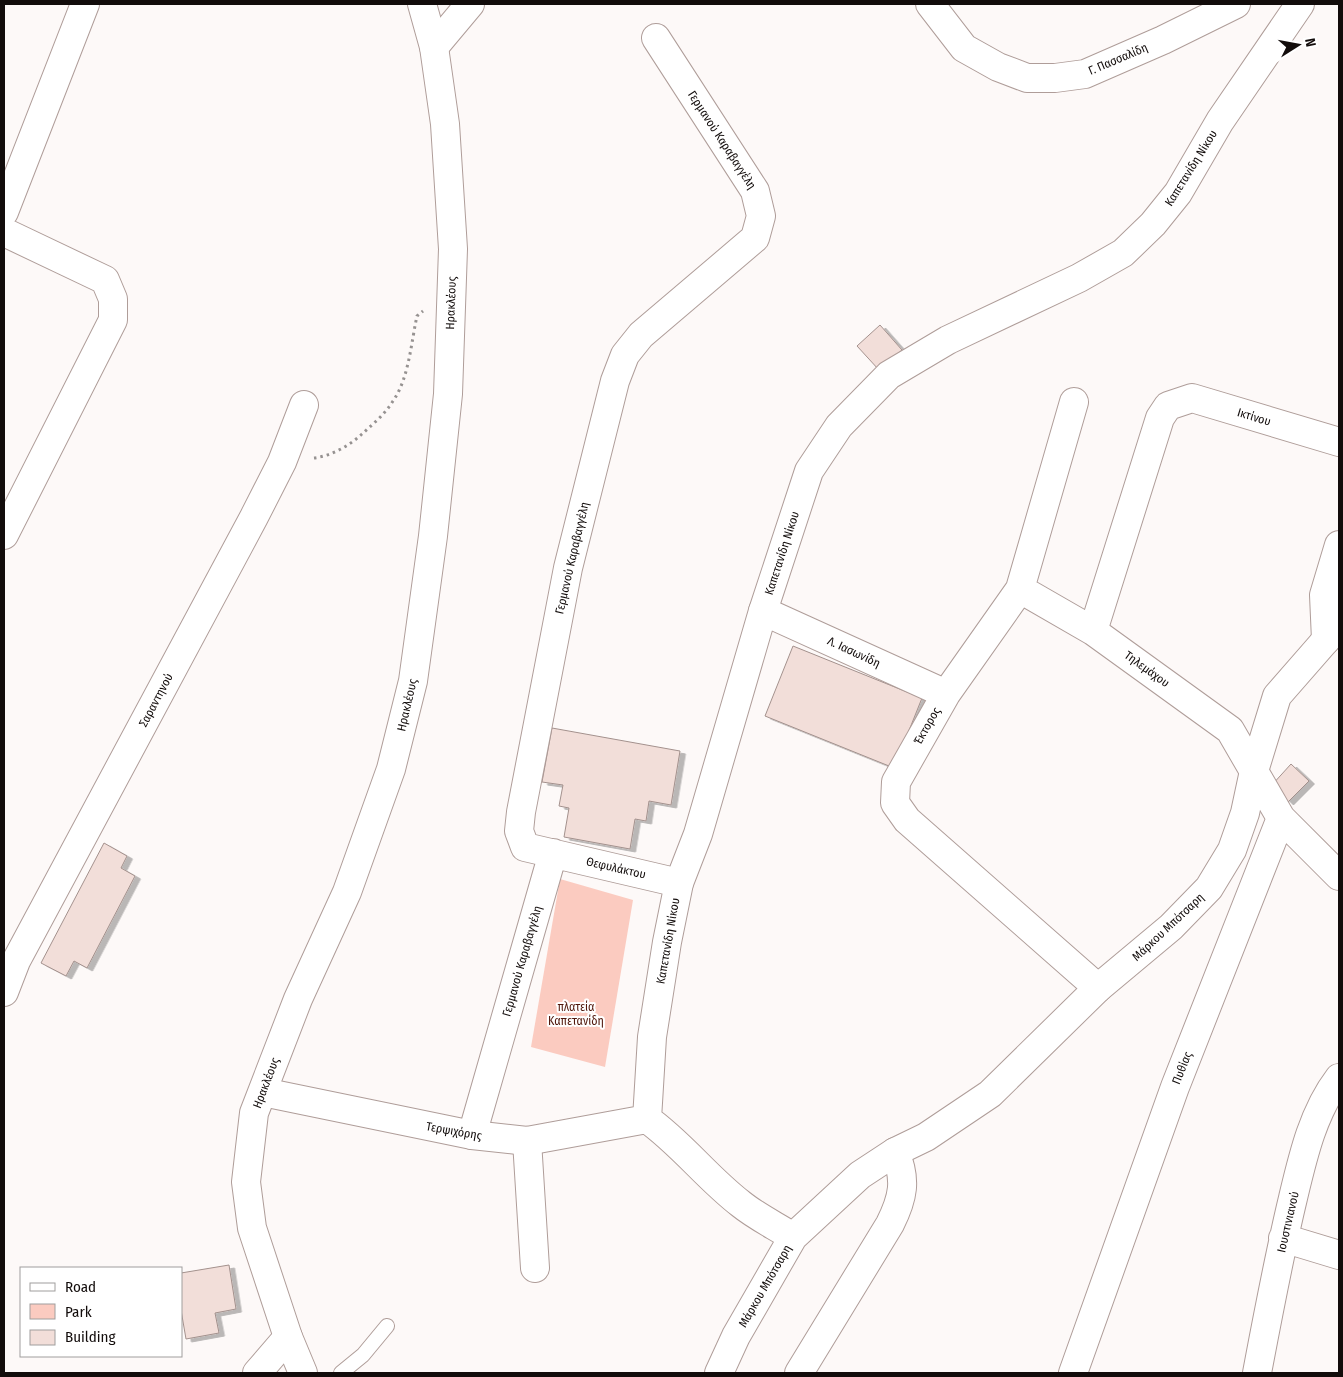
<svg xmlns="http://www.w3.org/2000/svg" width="1343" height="1377" font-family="'Fira Sans Condensed',sans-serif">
<defs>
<filter id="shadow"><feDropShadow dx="5.5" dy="3" stdDeviation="0" flood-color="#0004"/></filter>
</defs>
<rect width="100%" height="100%" fill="#fdf9f8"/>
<path fill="#fbcbc0" d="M560 879 633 900 605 1067 531 1047Z"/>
<path fill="#f2ded9" stroke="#a3918d" filter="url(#shadow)" d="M880 325 902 350 879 370 857 346Z
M793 646 922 698 894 768 765 716Z
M552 728 680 751 671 805 649 801 646 821 635 819 630 849 564 837 569 808 559 806 563 785 542 782Z
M1291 764 1309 781 1288 802 1271 786Z
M104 843 127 856 121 868 135 876 87 968 74 961 66 976 41 963Z
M229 1265 236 1309 215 1313 219 1333 186 1339 181 1310V1273Z"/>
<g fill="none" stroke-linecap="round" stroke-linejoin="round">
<g stroke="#af9d99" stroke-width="16">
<path id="service" d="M341 1373 363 1355 387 1326"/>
</g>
<g stroke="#af9d99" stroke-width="30">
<path id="minor" d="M930 4 964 48 998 67 1027 78H1055L1085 74 1163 40 1236 4
M656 38 755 191 761 216 755 238 641 335 625 355 615 381 568 568 521 812 519 831 525 847 679 883
M434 47 470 4
M4 212 85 4
M4 232 105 280 113 299V320L4 535
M1074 402 1020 589 946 694 896 782 895 803 907 820 1098 988
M1020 589 1093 631 1230 730 1281 818 1175 1087 1073 1373
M763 611 946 694
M1093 631 1160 418 1168 406 1192 398 1339 442
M1326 640 1324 595 1339 545
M1281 818 1339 876
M4 992 16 961 254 517 282 462 304 405
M472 1135 553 853
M527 1141 535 1268
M1283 1238 1339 1255
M257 1373 288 1337
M799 1373 890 1224C903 1198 907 1180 895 1152
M1257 1373C1268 1315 1279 1256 1293 1198 1303 1156 1313 1112 1339 1078"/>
</g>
<g stroke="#af9d99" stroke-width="30">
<path id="tertiary" d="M263 1092 472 1135 527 1141 647 1119
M647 1119 652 1037 667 942 679 883 698 834 763 611 809 471 839 426 889 375 948 340 1079 278 1123 253 1153 224 1178 193 1220 121 1300 4
M647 1119C681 1143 707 1178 741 1204 757 1217 776 1226 793 1237
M303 1373 288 1337 252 1228 246 1182 254 1113 298 999 347 892 391 769 413 681 433 536 448 394 453 249 445 124 434 47 422 4
M719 1373 736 1336 793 1237 860 1175 895 1152 926 1137 990 1094 1098 988 1171 927 1209 888 1232 850 1245 813 1254 771 1277 696 1339 625"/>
</g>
<path stroke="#969291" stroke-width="3" stroke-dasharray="2.5 4" stroke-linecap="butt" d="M314 458C331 456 349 446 362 434 373 424 385 414 393 401 409 378 411 343 417 316L423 311"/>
<use href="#service" stroke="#fff" stroke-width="14"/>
<use href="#minor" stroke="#fff" stroke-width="28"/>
<use href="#tertiary" stroke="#fff" stroke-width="28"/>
</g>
<g text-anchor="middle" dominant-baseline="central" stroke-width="4" stroke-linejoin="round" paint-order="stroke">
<g font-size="12" fill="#120c0b" stroke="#fff">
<text transform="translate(1118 59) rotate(-23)">Γ. Πασσαλίδη</text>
<text transform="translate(722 140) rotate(57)">Γερμανού Καραβαγγέλη</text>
<text transform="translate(1191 168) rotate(-58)">Καπετανίδη Νίκου</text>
<text transform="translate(451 303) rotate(-88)">Ηρακλέους</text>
<text transform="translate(1254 417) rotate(17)">Ικτίνου</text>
<text transform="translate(782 553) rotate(-72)">Καπετανίδη Νίκου</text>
<text transform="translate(572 558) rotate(-77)">Γερμανού Καραβαγγέλη</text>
<text transform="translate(854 652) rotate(25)">Λ. Ιασωνίδη</text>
<text transform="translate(1147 669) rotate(36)">Τηλεμάχου</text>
<text transform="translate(156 700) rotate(-62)">Σαραντηνού</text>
<text transform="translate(407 705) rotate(-77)">Ηρακλέους</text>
<text transform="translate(927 726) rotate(-60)">Έκτορος</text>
<text transform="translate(616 868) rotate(13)">Θεφυλάκτου</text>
<text transform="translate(1168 927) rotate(-43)">Μάρκου Μπότσαρη</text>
<text transform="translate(668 941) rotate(-80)">Καπετανίδη Νίκου</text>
<text transform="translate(522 961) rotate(-74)">Γερμανού Καραβαγγέλη</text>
<text transform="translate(1182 1068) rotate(-68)">Πυθίας</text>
<text transform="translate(266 1083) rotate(-69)">Ηρακλέους</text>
<text transform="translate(454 1131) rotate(10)">Τερψιχόρης</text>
<text transform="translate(1288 1222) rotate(-77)">Ιουστινιανού</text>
<text transform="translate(765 1286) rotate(-60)">Μάρκου Μπότσαρη</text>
</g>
<g font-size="12" fill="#50170b" stroke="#fff">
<text x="576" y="1007">πλατεία<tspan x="576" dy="14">Καπετανίδη</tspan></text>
</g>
</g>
<rect width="1343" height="1377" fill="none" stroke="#120c0b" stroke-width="10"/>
<rect x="20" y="1267" width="162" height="90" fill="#ffffff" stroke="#a09e9d"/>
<rect x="30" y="1283" width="25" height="8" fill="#ffffff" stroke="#a09e9d"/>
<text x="65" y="1292" font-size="15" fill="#120c0b">Road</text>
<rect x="30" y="1304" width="25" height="15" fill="#fbcbc0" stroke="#a09e9d"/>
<text x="65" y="1317" font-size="15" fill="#120c0b">Park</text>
<rect x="30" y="1330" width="25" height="15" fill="#f2ded9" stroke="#a09e9d"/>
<text x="65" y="1342" font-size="15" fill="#120c0b">Building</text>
<g transform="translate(1298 45) rotate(79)" stroke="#ffffff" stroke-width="4" paint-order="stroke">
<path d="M0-4L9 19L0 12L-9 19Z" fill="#120c0b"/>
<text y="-8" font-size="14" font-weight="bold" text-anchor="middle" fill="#120c0b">N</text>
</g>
</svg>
